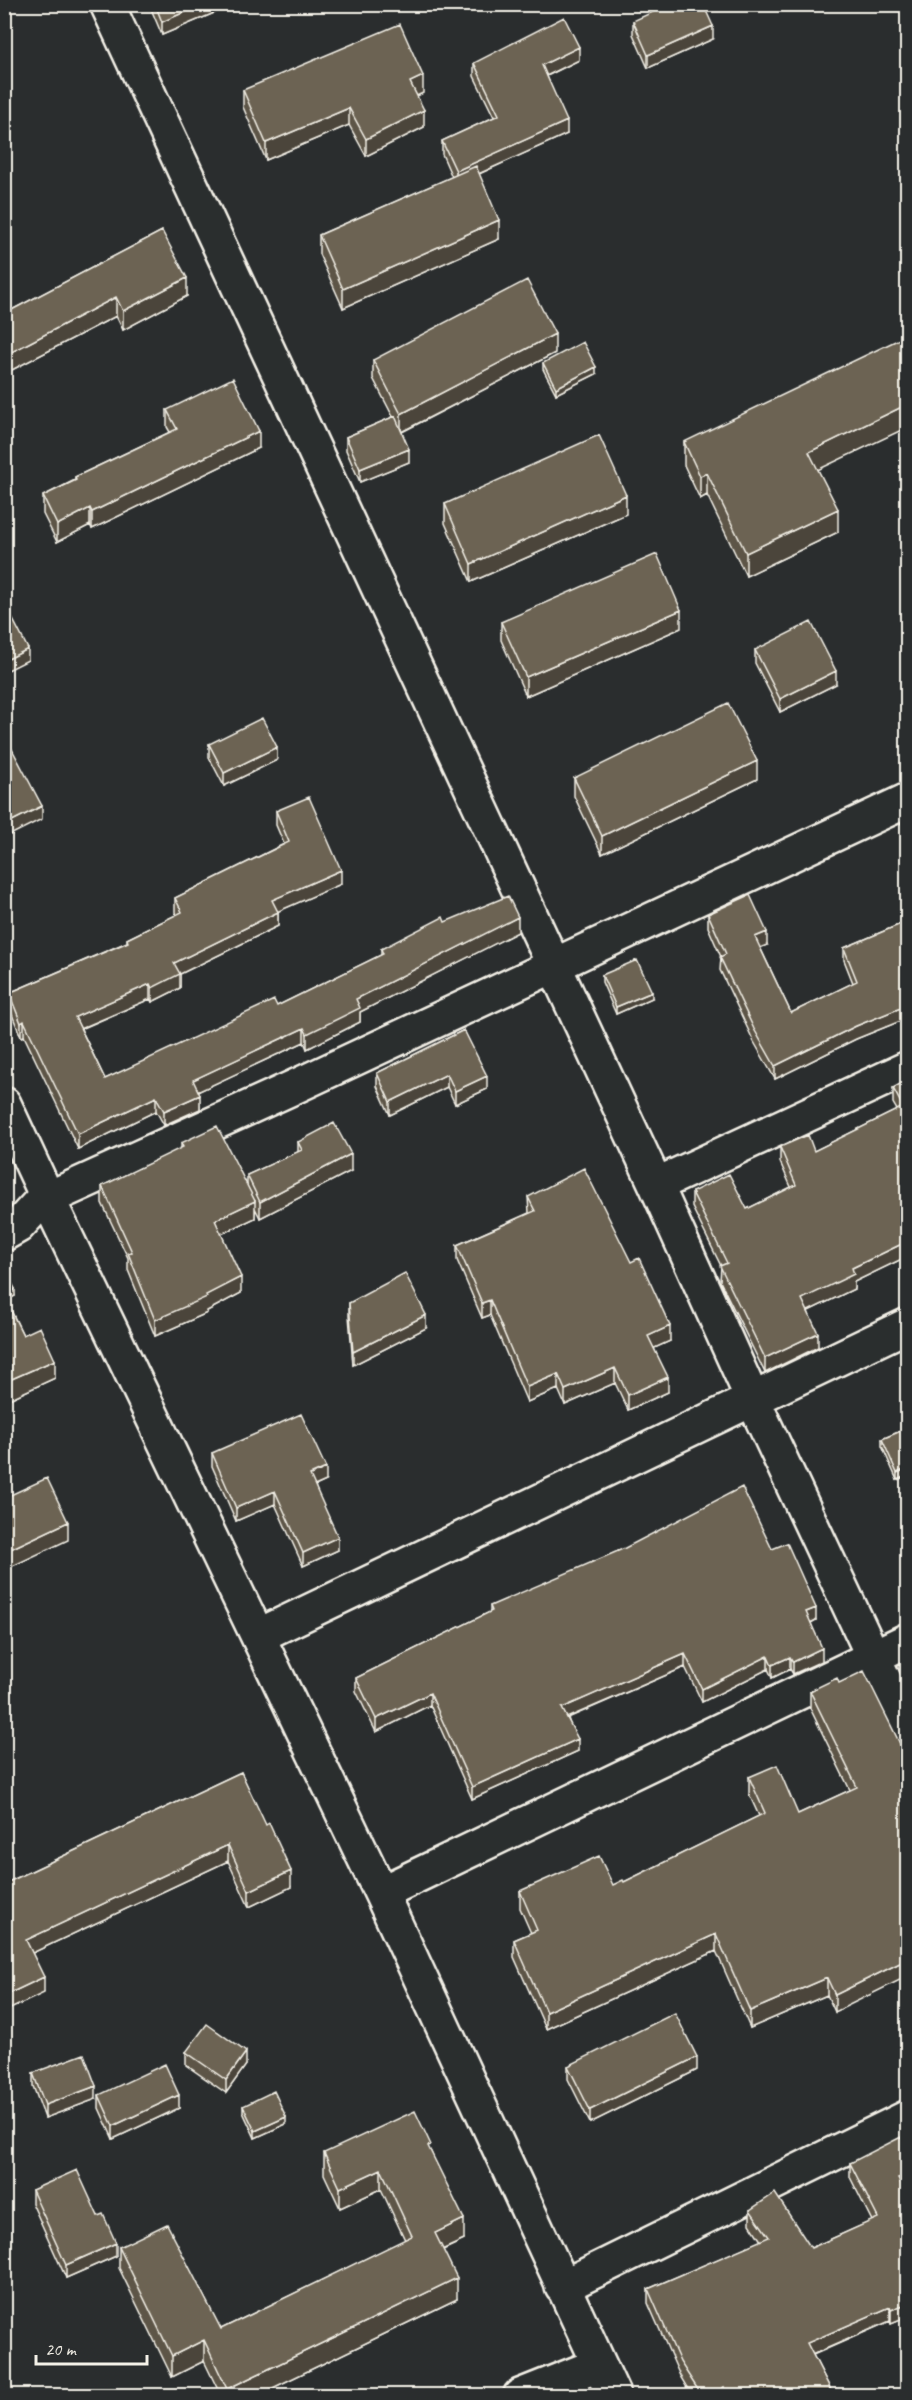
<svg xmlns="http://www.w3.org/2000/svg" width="912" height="2400" font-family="Caveat,sans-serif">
<rect width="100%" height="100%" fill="#2a2d2e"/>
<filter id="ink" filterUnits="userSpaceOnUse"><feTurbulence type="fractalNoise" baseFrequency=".0167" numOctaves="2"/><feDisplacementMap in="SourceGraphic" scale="12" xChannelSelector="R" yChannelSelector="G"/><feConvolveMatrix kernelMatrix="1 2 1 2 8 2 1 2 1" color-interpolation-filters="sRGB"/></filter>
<g filter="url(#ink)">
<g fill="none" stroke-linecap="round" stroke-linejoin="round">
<g stroke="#f4f1e8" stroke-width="38">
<path id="minor" d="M107 4 656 1185 752 1398 908 1731
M4 1104 48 1199 381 1893 614 2396
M656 1185 908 1068
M4 1234 18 1226 40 1202 294 1087 908 800
M258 1636 908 1325
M381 1893 908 1640
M562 2287 908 2117
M520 2396 598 2365"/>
</g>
<use href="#minor" stroke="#2a2d2e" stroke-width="33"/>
</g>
<path fill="#5d5547" stroke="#f4f1e8" stroke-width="1.5" d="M149 4H219V11L162 35Z
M633 21 713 39 648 68 633 34Z
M579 60 547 76 567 134 479 174 499 239 343 308 319 254V235L452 177 442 154V141L494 117 474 76V63Z
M243 90 423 93 417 96 424 127 366 156 349 125 266 160 243 107Z
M162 231 187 296 123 330 116 316 4 374V314Z
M555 353 402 432 409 462 360 482 346 450V437L393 417 373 378V360Z
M543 363 596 374 556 394 543 369Z
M167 410 259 448 92 529 90 525 57 542 43 514V496L75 480V477L170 432 167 427Z
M684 442 818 470 838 532 746 576 707 495 700 499 684 465Z
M445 504 626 514 471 582 445 523Z
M501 622 681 628 526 696 501 640Z
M755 650 836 684 780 712 755 663Z
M209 744 277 760 224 786 209 757Z
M574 778 757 779 602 854 574 796Z
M276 811 341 884 278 911V926L180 974V988L152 1002 150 999 81 1029 105 1079 277 1006 381 955V949L445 922 518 932 360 1012V1022L307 1049 304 1042 199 1091 200 1109 164 1125 156 1111 78 1149 24 1036 21 1037 9 1007V993L127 942V939L176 915 175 912V898L284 844 276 825Z
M708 914 767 945 760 947 791 1013 853 983 844 960V948L908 921V984L906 985 908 989V1018L856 1039 775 1079 754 1042 720 970 721 957 708 927Z
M602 975 652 998 616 1014 602 982Z
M464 1030 487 1089 455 1104 447 1087 390 1115 377 1086V1073Z
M908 1080V1256L854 1282V1289L808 1311 818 1347 765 1373 720 1281 721 1266 692 1207V1192L747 1209 791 1187 780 1162V1147L814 1151 897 1110 893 1103V1088Z
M298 1142 351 1171 260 1218 255 1208V1218L221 1234 241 1293 207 1311V1313L155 1336 128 1270V1258L102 1203V1186L181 1149V1143L247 1186V1175L298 1152Z
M528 1197 670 1341 654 1348 668 1392 628 1410 615 1383 565 1405 558 1389 527 1402 490 1315 482 1318 457 1260V1245L529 1213Z
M4 1267 15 1296 6 1300 23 1335 55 1378 7 1400 4 1395Z
M349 1303 426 1328 353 1365 349 1316Z
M908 1428V1475L897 1480 882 1446V1439Z
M212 1453 326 1481 315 1486 338 1550 303 1566 275 1504 236 1521 212 1466Z
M772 1549 816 1620 811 1623 822 1661 793 1674 790 1669 772 1678 768 1669 702 1702 685 1667 568 1718 578 1751 472 1799 430 1705 376 1732 356 1691V1678L490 1612V1606Z
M839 1683 908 1760 835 2012 827 1995 750 2028 716 1951 546 2029 514 1957V1940L531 1933 520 1908V1891L613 1885 624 1882 759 1816 749 1794V1777L798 1814 850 1790 810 1708V1691Z
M241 1772 291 1887 249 1907 228 1861 32 1953 44 1993 4 1884Z
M186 2052 246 2065 226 2093 186 2065Z
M568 2066 697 2070 590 2123 568 2079Z
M33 2073 96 2099 45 2118 33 2086Z
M99 2095 179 2108 113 2139 99 2108Z
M243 2106 286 2124 255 2138 243 2112Z
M431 2152 464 2240 443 2250 457 2299 256 2396H221L204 2361 172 2377 119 2268V2247L221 2329 405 2240 381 2189 340 2208 324 2174V2153Z
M850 2163 904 2190 908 2198V2317L891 2324 890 2321 813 2355 834 2396H692L680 2376 648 2303V2289L761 2241 750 2224V2210L811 2248 872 2221 850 2177Z
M32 2190 98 2216 116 2256 66 2278 32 2203Z"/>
<path fill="#4c453a" stroke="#f4f1e8" stroke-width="1.5" d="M203 4H219V11L162 35V22Z
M713 26V39L648 68V55Z
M579 47V60L542 78V65Z
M423 76V93L410 99V82Z
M349 108V125L266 160V143Z
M424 110V127L366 156V139Z
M567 121V134L456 184V171Z
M499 220V239L343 308V289Z
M187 278V296L123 330V311Z
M116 297V316L4 374V356Z
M555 334V353L401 432V414Z
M596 367V374L556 394V388Z
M908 404V427L809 474V452Z
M259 431V448L92 529V512Z
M409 449V462L360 482V469Z
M707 473V495L700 499V476Z
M626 495V514L471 582V564Z
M90 508V525L57 542V525Z
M838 509V532L746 576V553Z
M681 610V628L526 696V677Z
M28 649V660L4 672V661Z
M836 671V684L780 712V699Z
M277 747V760L224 786V773Z
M757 761V779L602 854V836Z
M42 806V819L4 838V825Z
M341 870V884L272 914V900Z
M278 912V926L180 974V988L152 1002V988L174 963Z
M518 917V932L360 1012V1022L307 1049V1034L356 999Z
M767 932V945L755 950V937Z
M908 972V984L902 987V974Z
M150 984V999L75 1031V1017Z
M652 992V998L616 1014V1007Z
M908 1005V1018L856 1039 775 1079V1066L856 1026Z
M24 1021V1036L21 1037V1023Z
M304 1028V1042L193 1094V1080Z
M447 1074V1087L390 1115V1102Z
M487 1076V1089L455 1104V1091Z
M200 1095V1109L164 1125V1111Z
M156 1097V1111L78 1149V1134Z
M351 1154V1171L260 1218V1202Z
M255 1201V1218L215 1237V1220Z
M908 1241V1256L854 1282V1289L802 1314V1299L852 1268Z
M241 1277V1293L207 1311V1313L155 1336V1320Z
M15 1289V1296L4 1301V1294Z
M490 1300V1315L482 1318V1303Z
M426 1315V1328L353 1365V1352Z
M670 1326V1341L648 1351V1336Z
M818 1333V1347L765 1373V1358Z
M55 1360V1378L7 1400V1381Z
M615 1368V1383L565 1405V1390Z
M558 1374V1389L527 1402V1387Z
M668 1377V1392L628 1410V1395Z
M326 1468V1481L310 1488V1475Z
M908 1468V1475L897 1480V1473Z
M275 1491V1504L236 1521V1508Z
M68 1522V1540L4 1570V1552Z
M338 1537V1550L303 1566V1553Z
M816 1608V1620L806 1625V1612Z
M822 1648V1661L793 1674V1662Z
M685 1654V1667L562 1720V1708Z
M768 1656V1669L702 1702V1689Z
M790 1657V1669L772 1678V1665Z
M430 1693V1705L376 1732V1719Z
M578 1739V1751L472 1799V1787Z
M228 1845V1861L26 1956V1940Z
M291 1871V1887L249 1907V1891Z
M716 1934V1951L546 2029V2012Z
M908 1959V1976L835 2012V1995Z
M44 1977V1993L4 2012V1996Z
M827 1978V1995L750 2028V2011Z
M246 2052V2065L226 2093V2080Z
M697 2057V2070L590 2123V2110Z
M96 2086V2099L45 2118V2105Z
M179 2095V2108L113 2139V2126Z
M286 2117V2124L255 2138V2131Z
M381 2169V2189L340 2208V2188Z
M908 2175V2189L898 2193V2178Z
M464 2219V2240L435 2253V2233Z
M116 2243V2256L66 2278V2265Z
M457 2278V2299L256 2396H227V2389Z
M908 2303V2317L891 2324V2310Z
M890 2307V2321L807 2357V2343Z
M204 2340V2361L172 2377V2356Z
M724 2387V2396H710Z"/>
<path fill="#6c6353" stroke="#f4f1e8" stroke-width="1.5" d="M155 4H203L162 22Z
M670 4H703L713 26 648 55 633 21Z
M564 17 579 47 542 65 567 121 456 171 442 141 499 115 474 63Z
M400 24 423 76 410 82 424 110 366 139 349 108 266 143 243 90Z
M476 166 499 220 343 289 319 235Z
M162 231 187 278 123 311 116 297 4 356V314Z
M527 280 555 334 401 414 373 360Z
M908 335V404L809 452 838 509 746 553 707 473 700 476 684 442Z
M583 342 596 367 556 388 543 363Z
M233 378 259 431 92 512 90 508 57 525 43 496 76 480 75 477 177 429 167 410Z
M395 416 409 449 360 469 346 437Z
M599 435 626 495 471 564 445 504Z
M657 554 681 610 526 677 501 622Z
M4 602 28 649 4 661Z
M811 622 836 671 780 699 755 650Z
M728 703 757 761 602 836 574 778Z
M262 718 277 747 224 773 209 744Z
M4 734 42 806 4 825Z
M309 797 341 870 272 900 278 912 174 963 180 974 152 988 150 984 75 1017 105 1079 274 1000 277 1006 383 954 381 949 443 917 445 922 508 896 518 917 356 999 360 1008 307 1034 304 1028 193 1080 200 1095 164 1111 156 1097 78 1134 24 1021 21 1023 9 993 128 942 127 939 182 912 175 898 289 842 276 811Z
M750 895 767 932 755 937 791 1013 857 981 844 948 908 921V972L902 974 908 989V1005L856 1026 775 1066 754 1029 720 957 726 954 708 914Z
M637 960 652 992 616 1007 602 975Z
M464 1030 487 1076 455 1091 447 1074 390 1102 377 1073Z
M908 1080V1241L852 1268 854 1274 802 1299 818 1333 765 1358 720 1266 727 1263 692 1192 729 1174 747 1209 796 1185 780 1147 808 1135 814 1151 903 1107 893 1088Z
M334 1123 351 1154 260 1202 247 1175 302 1150 298 1142Z
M217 1126 255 1201 215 1220 241 1277 206 1295 207 1297 155 1320 128 1253 132 1252 102 1186 183 1147 181 1143Z
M584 1168 631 1262 639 1258 670 1326 648 1336 668 1377 628 1395 615 1368 565 1390 558 1374 527 1387 490 1300 482 1303 457 1245 535 1211 528 1197Z
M4 1267 15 1289 4 1294Z
M405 1273 426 1315 353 1352 349 1303Z
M4 1297 23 1335 40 1327 55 1360 7 1381 4 1376Z
M301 1414 326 1468 310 1475 338 1537 303 1553 275 1491 236 1508 212 1453Z
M908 1428V1468L897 1473 882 1439Z
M47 1478 68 1522 4 1552V1498Z
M742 1487 772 1549 787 1543 816 1608 806 1612 822 1648 793 1662 790 1657 772 1665 768 1656 702 1689 685 1654 562 1708 578 1739 472 1787 430 1693 376 1719 356 1678 492 1611 490 1606 625 1548Z
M864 1671 908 1760V1959L835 1995 827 1978 750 2011 716 1934 546 2012 514 1940 537 1930 520 1891 599 1856 613 1885 623 1880 624 1882 765 1813 749 1777 777 1765 798 1814 857 1787 810 1691 837 1678 839 1683Z
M241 1772 266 1825 269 1823 291 1871 249 1891 228 1845 26 1940 44 1977 4 1996V1884Z
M675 2013 697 2057 590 2110 568 2066Z
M207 2024 246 2052 226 2080 186 2052Z
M84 2054 96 2086 45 2105 33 2073Z
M165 2064 179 2095 113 2126 99 2095Z
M274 2091 286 2117 255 2131 243 2106Z
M415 2111 431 2145 428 2146 464 2219 435 2233 457 2278 227 2389 204 2340 172 2356 119 2247 167 2224 221 2329 412 2236 381 2169 340 2188 324 2153Z
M901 2137 904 2141 908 2140V2175L898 2178 908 2198V2303L891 2310 890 2307 807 2343 834 2396H727L724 2387 710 2396H702L680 2362 648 2289 769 2237 750 2210 775 2193 811 2248 878 2218 850 2163Z
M77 2170 98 2216 103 2214 116 2243 66 2265 32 2190Z"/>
</g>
<rect width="912" height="2400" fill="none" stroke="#2a2d2e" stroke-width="24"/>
<rect x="12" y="12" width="888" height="2376" fill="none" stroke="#f4f1e8" stroke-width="2" filter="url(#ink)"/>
<path d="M36 2355v9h111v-9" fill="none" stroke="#f4f1e8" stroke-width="3"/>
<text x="45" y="2355" font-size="18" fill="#f4f1e8" stroke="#2a2d2e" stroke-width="4.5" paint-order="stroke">20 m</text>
</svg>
